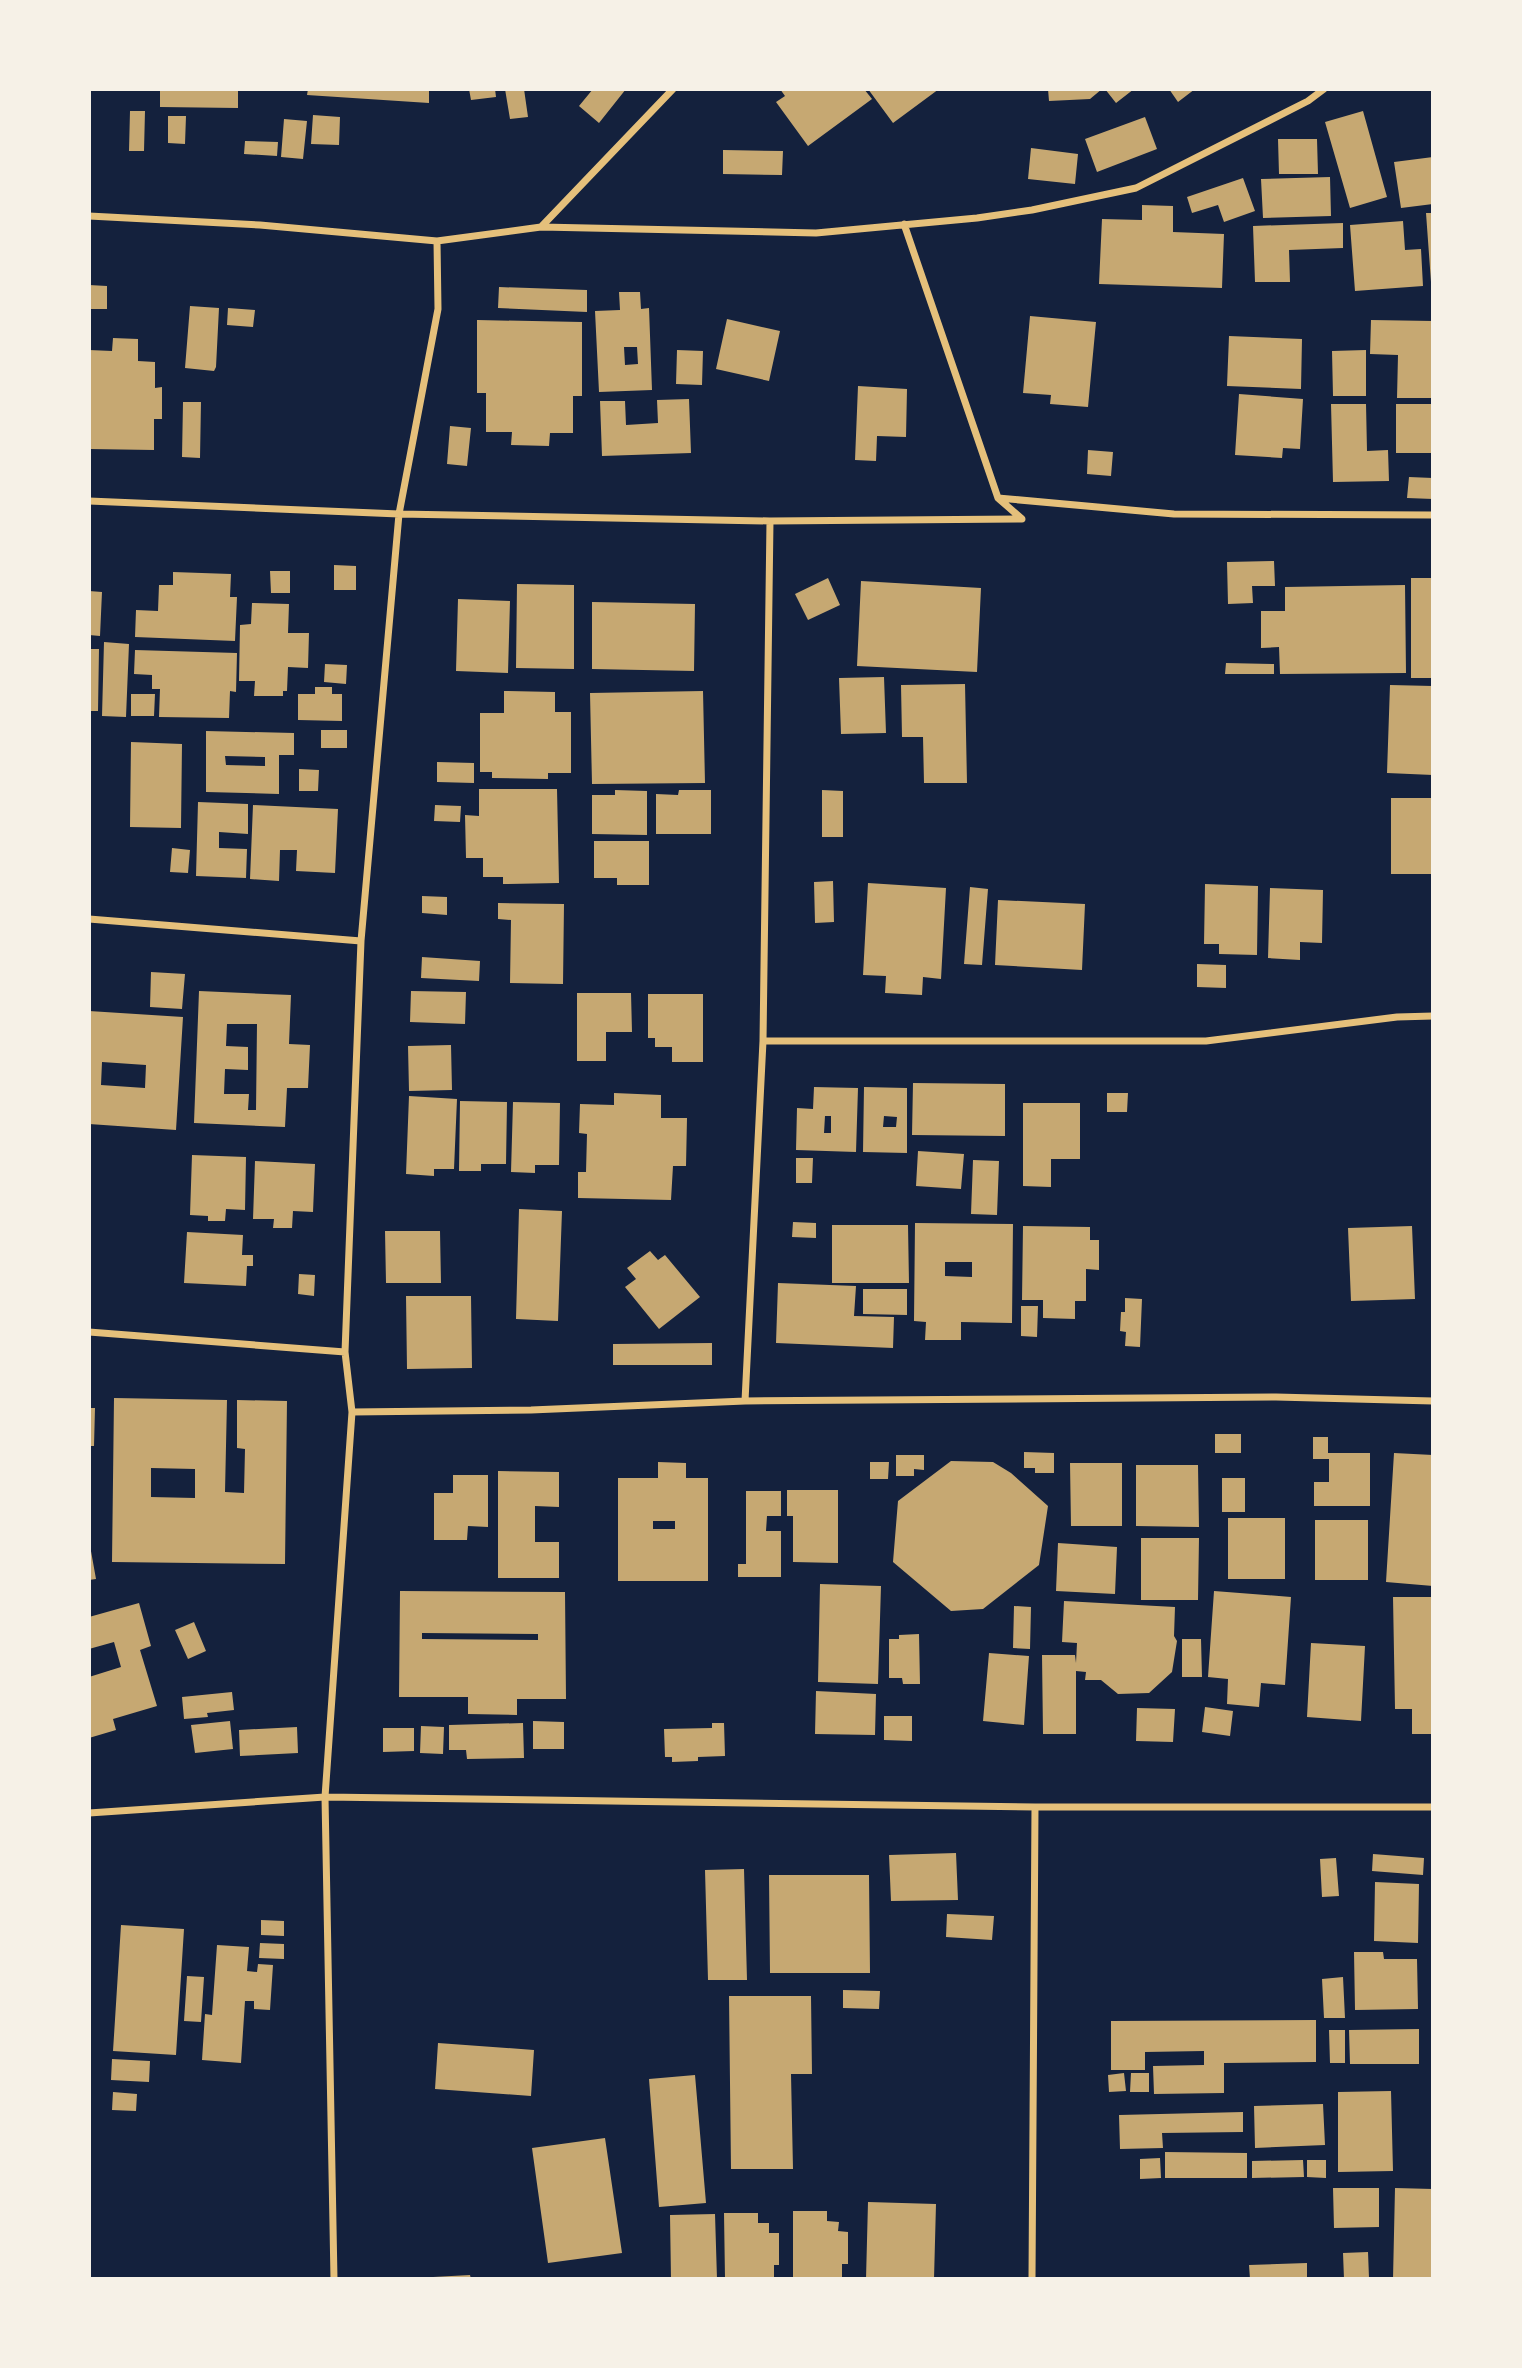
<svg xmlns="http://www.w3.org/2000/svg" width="1522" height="2368" font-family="Georgia,serif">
<rect width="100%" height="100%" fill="#14213d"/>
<path fill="#c6a872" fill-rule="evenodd" d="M160 89H238V108L160 107Z
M308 89H429V103L307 95Z
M469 89H495L496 97 471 100Z
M505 89H524L528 117 510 119Z
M593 89H626L599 123 579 106Z
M780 89H864L872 99 808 146 776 102 785 96Z
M868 89H939L893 123Z
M1048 89H1102L1090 99 1049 101Z
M1105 89H1134L1116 103Z
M1169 89H1195L1178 102Z
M130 111H145L144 151H129Z
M1363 111 1387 197 1350 208 1325 122Z
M313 115 340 117 339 145 311 144Z
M168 116H186L185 144 168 143Z
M1145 117 1157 149 1097 172 1085 139Z
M284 119 307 121 303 159 281 157Z
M1278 139H1317L1318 174H1279Z
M245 141 278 142 277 156 244 154Z
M1031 148 1078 154 1075 184 1028 179Z
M723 150 783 151 782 175 723 174Z
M1433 157V204L1401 208 1394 162Z
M1330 177 1331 216 1263 218 1261 179Z
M1243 178 1255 211 1224 222 1218 205 1192 213 1187 197Z
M1142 205 1173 206V232L1224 234 1222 288 1099 284 1102 219 1142 220Z
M1426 213H1433V282H1431Z
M1403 221 1405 250 1421 249 1423 286 1355 291 1350 225Z
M1343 223V248L1289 250 1290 282H1255L1253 226Z
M89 285 107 286V309H89Z
M499 287 587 290V312L498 308Z
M619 292H640L641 309 649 308 652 390 599 392 595 311 620 310ZM624 347H637L638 364 625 365Z
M190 306 219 308 216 367 214 371 185 368Z
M228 308 255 310 253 327 227 325Z
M1030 316 1096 322 1088 407 1050 404 1051 395 1023 393Z
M727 319 780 331 769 381 716 369Z
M477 320 582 322V396H573V433H550L549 446 511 445 512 432H486V393H477Z
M1371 320 1433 321V398H1397L1398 355 1370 354Z
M1229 336 1302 339 1301 389 1227 386Z
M113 338 138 339V361L155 362V388L162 387V419H154V450L89 449V350L112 351Z
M677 350 703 351 702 385 676 384Z
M1366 350V396H1333L1332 351Z
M858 386 907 389 906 437 877 436 876 461 855 460Z
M1239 394 1303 399 1300 449 1283 448 1282 458 1235 455Z
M689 399 691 453 602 456 600 401H625L626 425 658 423 657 400Z
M183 402H201L200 458 182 457Z
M1331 404H1366L1367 451 1388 450 1389 481 1333 482Z
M1396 404H1433V453H1396Z
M450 426 471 428 467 466 447 464Z
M1088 450 1113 452 1111 476 1087 474Z
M1409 477 1433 478V499L1407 498Z
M1274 561 1275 586H1252L1253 603 1228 604 1227 562Z
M334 565 356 566V590H334Z
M270 571H290V593H271Z
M173 572 231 574 230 597H237L235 641 135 637 136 610 158 611 159 585H173Z
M828 578 840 605 808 620 795 594Z
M1411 578H1433V678H1411Z
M861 581 981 588 977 672 857 666Z
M517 584 574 585V669L516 668Z
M1405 585 1406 673 1280 674 1279 647 1261 648V611H1285V587Z
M89 591 102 592 100 636 89 635Z
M458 599 510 601 508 673 456 671Z
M592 602 695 604 694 671 592 669Z
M252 603 289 604 288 633H309L308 668 288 667 287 691H283V696H254L255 681H239L240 625 251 624Z
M104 642 129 644 126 717 102 716Z
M89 649H99L98 711H89Z
M135 650 237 653 236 692 230 691 229 718 159 717 160 689H152V675L134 674Z
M1226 663 1274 664V674H1225Z
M325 664 347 665 346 684 324 682Z
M884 677 886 733 841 734 839 678Z
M965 684 967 783H924L923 737H902L901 685Z
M1390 685 1433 686V775L1387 773Z
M315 687H332V694H342V721L298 720V694H315Z
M504 691 555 692V712H571V773H548V779L492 778V772H480V713H504Z
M703 691 705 783 592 784 590 693Z
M131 694H155L154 716H131Z
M321 730H347V748H321Z
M206 731 294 733V755H279V794L206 792ZM225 756 265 757V766L226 765Z
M131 742 182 744 181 828 130 827Z
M437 762 474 763V783L437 782Z
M299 769 319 770 318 791H299Z
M479 789H557L559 883 503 884V877H483V858H466L465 815 479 816Z
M615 790 647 791V835L592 834V795H615Z
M679 790H711V834H656V794L678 795Z
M822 790 843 791V837H822Z
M1391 798H1433V874H1391Z
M198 802 248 804V834L219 832V848L247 849 246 878 196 876Z
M253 805 338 809 335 873 296 871 297 850H280L279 881 250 879Z
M435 805 461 806 460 822 434 821Z
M594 841H649V885H617V878H594Z
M172 848 190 850 188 873 170 872Z
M833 881 834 922 815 923 814 882Z
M868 883 946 888 941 979 923 977 922 995 885 993 886 976 863 975Z
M1205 884 1258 886 1257 955 1219 954V944H1204Z
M970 887 988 889 982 965 964 964Z
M1270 888 1323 890 1322 943 1300 942V960L1268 958Z
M422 896 447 897V915L422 913Z
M998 900 1085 904 1082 970 995 965Z
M498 903 564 904 563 984 510 983 511 920 498 919Z
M422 957 480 961 479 981 421 978Z
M1197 964 1226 965V988L1197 987Z
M151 972 185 974 182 1009 150 1007Z
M199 991 291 995 289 1044 310 1045 308 1088H287L285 1127 194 1123ZM227 1024H257L256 1110H248L249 1094H224L225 1069 248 1070V1047L226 1046Z
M411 991 466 992 465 1024 410 1022Z
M577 993H631L632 1032H606V1061H577Z
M648 994H703V1062H672V1047H655V1038H648Z
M89 1011 183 1017 176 1130 89 1124ZM102 1062 146 1065 145 1088 101 1085Z
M451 1045 452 1090 409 1091 408 1046Z
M913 1083 1005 1084V1136L912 1135Z
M814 1087 858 1088 856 1152 796 1150 797 1108 813 1109ZM825 1116H831V1133H824Z
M864 1087 907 1088V1153L863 1152ZM884 1116 897 1117 896 1127H883Z
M614 1093 661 1095V1118H687L686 1166H673L671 1200 578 1198V1172H586L587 1134 579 1133 580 1104 614 1105Z
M1107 1093H1128L1127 1112H1107Z
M409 1096 457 1099 454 1169H434V1176L406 1174Z
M460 1101 507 1102 506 1164H481V1171H459Z
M513 1102 560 1103 559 1165H535V1173L511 1172Z
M1023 1103H1080V1159H1051V1187L1023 1186Z
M918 1151 964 1154 961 1189 916 1186Z
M192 1155 246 1157 245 1210 226 1209 225 1221H208V1216L190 1215Z
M796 1158H813L812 1183H796Z
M973 1160 999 1161 997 1215 971 1214Z
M255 1161 315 1164 313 1212 293 1211 292 1228H273L274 1219H253Z
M519 1209 562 1211 558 1321 516 1319Z
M793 1222 816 1223V1238L792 1237Z
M915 1223 1013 1224 1012 1323 961 1322V1340H925L926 1322 914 1321ZM945 1262H972V1277L945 1276Z
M832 1225H908L909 1283H832Z
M1023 1226 1090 1227V1240H1099V1270L1086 1269V1301H1075V1319L1043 1318V1300H1022Z
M1412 1226 1415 1299 1351 1301 1348 1228Z
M385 1231H440L441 1283H386Z
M187 1232 243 1235 242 1255H253V1266H247L246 1286 184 1283Z
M650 1251 658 1260 665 1255 700 1297 659 1329 625 1287 636 1279 627 1268Z
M299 1274 315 1275 314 1296 298 1294Z
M778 1283 856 1286 854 1316 894 1317 893 1348 776 1343Z
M863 1289H907V1315L863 1314Z
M406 1296H471L472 1368 407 1369Z
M1125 1298 1142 1299 1140 1347 1125 1346 1126 1332 1120 1331 1121 1312H1125Z
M1021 1306H1038L1037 1337 1021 1336Z
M712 1343V1365H613V1344Z
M114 1398 227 1400 225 1492 244 1493 245 1449 237 1448V1400L287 1401 285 1564 112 1562ZM151 1468 195 1469V1498L151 1497Z
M89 1408H95L94 1446H89Z
M1215 1434H1241V1453H1215Z
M1313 1437H1328V1453H1370V1506H1314V1482H1329V1459H1313Z
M1024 1452 1054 1453V1473H1035V1468H1024Z
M1394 1453 1433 1455V1586L1386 1582Z
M896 1455H924V1470L914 1469V1476H896Z
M951 1461 993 1462 1011 1473 1048 1506 1039 1565 983 1609 951 1611 893 1562 898 1501Z
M658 1462 686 1463V1478H708V1581H618V1478H658ZM653 1521H675V1529H653Z
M870 1462H889L888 1479H870Z
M1070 1463H1122V1526H1071Z
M1136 1465H1198L1199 1527 1136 1526Z
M498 1471 559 1472V1507L535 1506V1542H559V1578H498Z
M453 1475H488V1527L468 1526 467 1540H434V1493H453Z
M1222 1478H1245V1512H1222Z
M787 1490H838V1563L793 1562V1516H787Z
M746 1491H781V1516H767L766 1531H781V1577H738V1564H746Z
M1228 1518H1285V1579H1228Z
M1315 1520H1368V1580H1315Z
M1141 1538H1199L1198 1600H1141Z
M89 1540 96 1579 89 1580Z
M1058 1543 1117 1547 1115 1594 1056 1591Z
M820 1584 881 1586 878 1684 818 1682Z
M400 1591 565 1592 566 1699H517V1715L468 1714V1697H399ZM422 1633 538 1634V1640L422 1639Z
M1214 1591 1291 1597 1285 1685 1261 1683 1259 1707 1227 1704 1228 1679 1208 1677Z
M1393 1597H1433V1734H1412V1709H1395Z
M1064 1601 1175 1607 1174 1636 1177 1641 1172 1672 1149 1693 1118 1694 1101 1680H1085L1086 1672 1076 1671V1734H1043L1042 1655H1075L1076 1663 1077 1643 1062 1642Z
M139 1603 151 1646 140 1650 157 1706 113 1719 116 1730 89 1738V1677L121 1667 114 1642 89 1649V1617Z
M1014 1606 1031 1607 1030 1649 1013 1648Z
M194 1622 206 1651 188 1659 175 1630Z
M919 1634 920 1684H903L902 1678H889V1639H899V1635Z
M1182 1639H1201L1202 1677H1182Z
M1311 1643 1365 1646 1361 1721 1307 1717Z
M989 1653 1029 1656 1024 1725 983 1721Z
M816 1691 876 1694 875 1735 815 1734Z
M232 1692 234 1710 207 1713 208 1717 184 1719 182 1697Z
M1205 1707 1233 1711 1230 1736 1202 1732Z
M1137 1708 1175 1709 1173 1742 1136 1741Z
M884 1716H912V1741L884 1740Z
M230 1721 233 1749 195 1753 191 1725Z
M533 1721 564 1722V1749H533Z
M523 1723 524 1758 467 1759 466 1750H449V1725Z
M712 1723H724L725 1756 698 1757V1761L672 1762V1757H665L664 1729 712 1728Z
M421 1726 444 1727 443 1754 420 1753Z
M297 1727 298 1753 240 1756 239 1730Z
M383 1728H414V1751L383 1752Z
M956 1853 958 1900 891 1901 889 1855Z
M1373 1854 1424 1858 1423 1875 1372 1871Z
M1336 1858 1339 1896 1322 1897 1320 1859Z
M744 1869 747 1980H708L705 1870Z
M769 1875H869L870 1973H770Z
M1375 1882 1419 1884 1418 1943 1374 1941Z
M947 1914 994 1916 992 1940 946 1937Z
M261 1920 284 1921V1936L261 1935Z
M121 1925 184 1929 176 2055 113 2051Z
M260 1943 284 1944V1959L259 1958Z
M217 1945 249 1947 247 1971 257 1972 258 1964 273 1965 270 2010 254 2009V2001H245L241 2063 202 2060 205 2014 212 2015Z
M1354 1952H1383L1384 1959H1417L1418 2009 1355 2010Z
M187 1976 204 1977 201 2022 184 2021Z
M1343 1977 1345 2018H1324L1322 1979Z
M843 1990 880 1991 879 2009 843 2008Z
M729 1996H811L812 2074H791L793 2169H731Z
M1316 2020V2062L1224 2063V2093L1154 2094 1153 2066 1204 2065V2051L1145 2052V2070H1111V2021Z
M1419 2029V2064H1350L1349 2030Z
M1329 2030H1345V2063H1330Z
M438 2043 534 2050 531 2096 435 2089Z
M112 2059 150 2061 149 2082 111 2080Z
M1124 2073 1126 2091 1109 2092 1108 2075Z
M1131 2073H1149V2092H1130Z
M695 2075 706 2203 659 2207 649 2079Z
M1391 2091 1393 2171 1338 2172V2092Z
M113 2092 137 2094 136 2111 112 2110Z
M1323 2104 1325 2145 1255 2148 1254 2106Z
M1243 2112V2132L1162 2133 1163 2148 1120 2149 1119 2115Z
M605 2138 622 2253 548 2263 532 2148Z
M1165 2152 1247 2153V2178H1165Z
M1160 2158 1161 2178 1140 2179V2159Z
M1303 2160 1304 2177 1252 2178V2161Z
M1307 2160H1326V2178L1307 2177Z
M1333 2188H1379V2227L1334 2228Z
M1395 2188 1433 2189V2279H1393Z
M868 2202 936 2204 934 2279H866Z
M793 2211H827V2221L839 2222 838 2231 848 2232V2264H842V2279H793Z
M724 2213H758V2223H769V2233H779V2265H774V2279H725Z
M715 2214 717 2279H671L670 2215Z
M1368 2252 1369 2278 1344 2279 1343 2253Z
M1307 2263V2279H1250L1249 2265Z
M470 2275 471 2279H433V2277Z"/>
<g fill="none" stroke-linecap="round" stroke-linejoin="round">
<path stroke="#e5c07b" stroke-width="7" d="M89 216 260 225 437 241 541 227 816 233 977 218 1032 210 1136 188 1308 101 1324 89
M904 224 998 498
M541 227 673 89
M89 501 399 514 770 521 1022 519 998 498 1174 514 1433 515
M89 919 361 941
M763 1041H1206L1397 1017 1433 1016
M89 1332 345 1352
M745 1401 763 1041 770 521
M352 1412 531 1410 745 1401 1276 1397 1433 1401
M89 1813 325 1797 1035 1807H1433
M334 2279 325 1797 352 1412 345 1352 361 941 399 514 438 309 437 241
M1032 2279 1035 1807"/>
</g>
<rect width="1522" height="2368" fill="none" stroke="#f6f1e7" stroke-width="182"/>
</svg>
